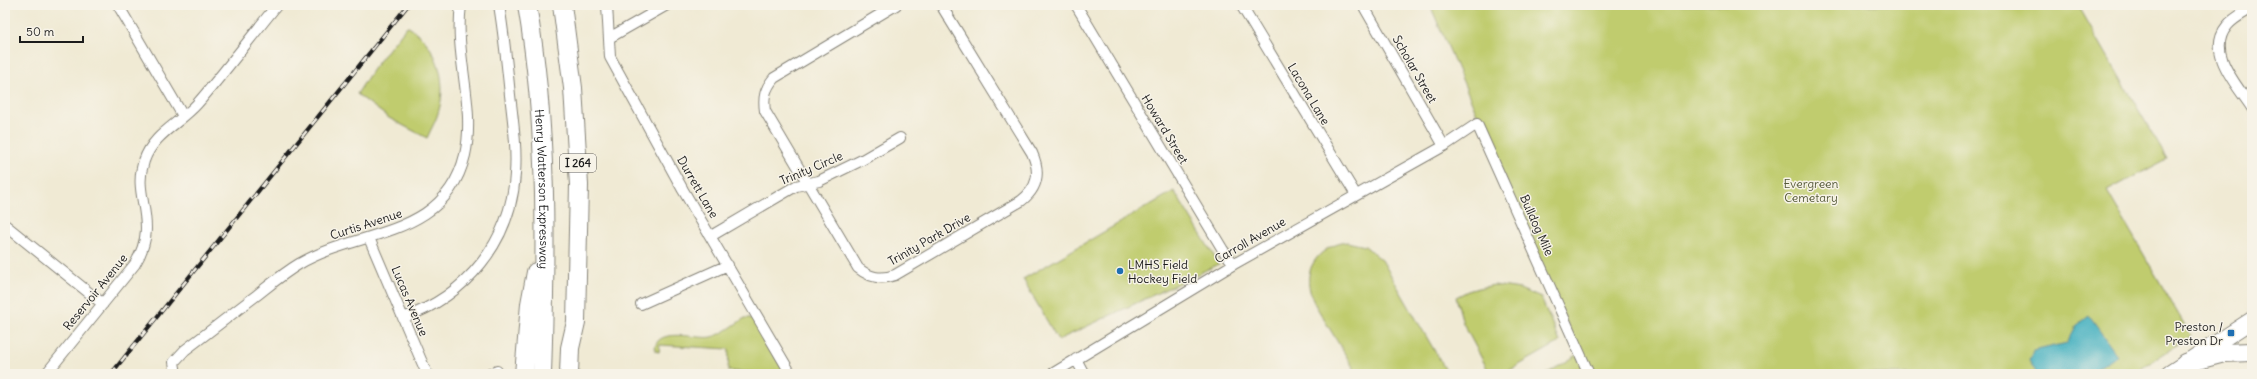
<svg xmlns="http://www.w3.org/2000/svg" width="2257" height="379" font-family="Delius,sans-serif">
<rect width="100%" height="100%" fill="#f7f3e8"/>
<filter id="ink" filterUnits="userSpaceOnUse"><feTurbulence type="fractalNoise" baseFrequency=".025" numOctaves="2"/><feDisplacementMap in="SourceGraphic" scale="8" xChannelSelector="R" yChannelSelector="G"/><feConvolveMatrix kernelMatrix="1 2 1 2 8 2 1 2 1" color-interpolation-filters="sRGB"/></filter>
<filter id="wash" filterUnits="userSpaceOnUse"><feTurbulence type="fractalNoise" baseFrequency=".012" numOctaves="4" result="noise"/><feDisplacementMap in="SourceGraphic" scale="16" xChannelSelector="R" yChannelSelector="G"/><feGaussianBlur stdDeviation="0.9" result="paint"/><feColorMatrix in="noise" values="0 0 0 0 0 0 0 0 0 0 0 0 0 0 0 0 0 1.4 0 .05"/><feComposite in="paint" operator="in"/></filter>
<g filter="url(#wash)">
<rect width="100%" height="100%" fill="#f0ead4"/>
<path fill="#c0cc6e" stroke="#6e7445" d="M1430 5H2078L2167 159 2107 191 2191 336 2133 374H1589Z
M407 26C436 43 448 78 439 110 437 119 431 129 427 138L389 118 357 94 373 69Z
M1174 191 1219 264 1058 340 1023 279Z
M1347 242 1365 246 1382 260 1448 374H1357C1346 356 1336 339 1325 321 1320 312 1312 302 1310 291 1303 265 1323 245 1347 242Z
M1494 285 1520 289 1541 298 1560 342 1503 374H1490L1463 323 1456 297 1470 290Z
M745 318H750L755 322 786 374 728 371 729 349 660 345 659 352 655 351C654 325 698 340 712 337 723 334 735 324 745 318Z
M1577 355 1585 374H1546Z"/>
<path fill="#41afbf" stroke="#2e666e" d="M2089 316 2117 355 2089 374H2037L2029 360 2033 351 2067 343 2076 326Z"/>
</g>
<g filter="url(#ink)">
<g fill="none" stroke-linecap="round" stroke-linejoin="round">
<g stroke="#868378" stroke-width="12">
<path id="minor" d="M118 5 183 116
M607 5 610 57 683 190 791 374
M896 5 774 78C765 89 763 97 765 111L858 268C870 278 881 280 895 275L1021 201C1038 188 1041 173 1032 153L941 5
M1076 5 1223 250 1234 264
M1241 5 1356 195
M1363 5 1444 146
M2252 8C2244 13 2233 18 2227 26 2205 52 2238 86 2252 108
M609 38 667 5
M5 225 103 304
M711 236 796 186 819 181 862 160 900 138
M369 238 427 374
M641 304 728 265
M403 318C466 296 511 242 515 174 517 148 513 121 510 95 507 65 504 35 499 5
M1076 359 1084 374
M46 374 135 264C161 221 131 197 144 161 153 134 179 124 197 104 225 72 250 38 277 5
M176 374 174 362 185 350C209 332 233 313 257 295 271 284 284 273 299 264 358 229 445 239 465 155 476 106 454 56 461 5
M490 374 497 371
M1052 374 1234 264 1444 146 1477 124 1589 374"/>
</g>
<g stroke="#868378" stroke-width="18">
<path id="primary" d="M2169 374 2252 320"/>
</g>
<g stroke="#868378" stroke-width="20">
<g id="motorway">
<path id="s1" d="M527 5C548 127 546 251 542 374"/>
<path d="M562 5 573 88 579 185 576 322 570 348 569 374"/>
<path d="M2186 363 2224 353 2252 352"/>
<path d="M524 374 530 304 536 272"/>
</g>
</g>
<use href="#minor" stroke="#fff" stroke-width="10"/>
<use href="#primary" stroke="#fff" stroke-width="16"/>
<use href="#motorway" stroke="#fff" stroke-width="18"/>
<g stroke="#1c1c1c" stroke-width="4">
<path id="rail" d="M111 374 408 5"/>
</g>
<use href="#rail" stroke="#f7f3e8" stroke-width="2.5" stroke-dasharray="8" stroke-linecap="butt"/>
</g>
</g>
<g fill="#1f6fb2" stroke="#f7f3e8" stroke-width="1.5">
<circle cx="1120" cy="271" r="4"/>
<rect x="2227" y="329" width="8" height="8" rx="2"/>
</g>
<g text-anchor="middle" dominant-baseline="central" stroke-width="3" stroke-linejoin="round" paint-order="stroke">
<rect fill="#f7f3e8" stroke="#5e5c59" stroke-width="1" x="560" y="154" width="36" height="18" rx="3"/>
<g font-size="11" font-weight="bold" fill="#1c1c1c">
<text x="578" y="163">I 264</text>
</g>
<g font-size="12" fill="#1c1c1c" stroke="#f7f3e8">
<text transform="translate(1415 69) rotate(60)">Scholar Street</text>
<text transform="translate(1309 94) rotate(59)">Lacona Lane</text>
<text transform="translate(1165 129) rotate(59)">Howard Street</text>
<text transform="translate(811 168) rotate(-23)">Trinity Circle</text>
<text transform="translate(698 187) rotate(60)">Durrett Lane</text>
<text stroke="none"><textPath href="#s1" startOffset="185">Henry Watterson Expressway</textPath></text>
<text transform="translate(366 224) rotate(-18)">Curtis Avenue</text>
<text transform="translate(1537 225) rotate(66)">Bulldog Mile</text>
<text transform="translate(929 239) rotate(-30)">Trinity Park Drive</text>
<text transform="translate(1250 240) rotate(-30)">Carroll Avenue</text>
<text transform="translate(95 292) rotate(-51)">Reservoir Avenue</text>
<text transform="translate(410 301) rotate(67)">Lucas Avenue</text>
</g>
<g font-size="12" fill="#555a39" stroke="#f7f3e8">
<text x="1811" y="183">Evergreen<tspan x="1811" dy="14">Cemetary</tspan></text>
</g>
<g font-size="12" fill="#1c1c1c" stroke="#f7f3e8" text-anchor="start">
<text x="1128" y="264">LMHS Field<tspan x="1128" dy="14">Hockey Field</tspan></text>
<text x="2223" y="326" text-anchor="end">Preston /<tspan x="2223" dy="14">Preston Dr</tspan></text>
</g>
</g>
<rect width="2257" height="379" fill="none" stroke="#f7f3e8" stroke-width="20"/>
<path d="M20 36v6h63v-6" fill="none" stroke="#1c1c1c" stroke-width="2"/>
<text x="26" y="36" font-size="12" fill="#1c1c1c" stroke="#f7f3e8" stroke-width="3" paint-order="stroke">50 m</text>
</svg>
